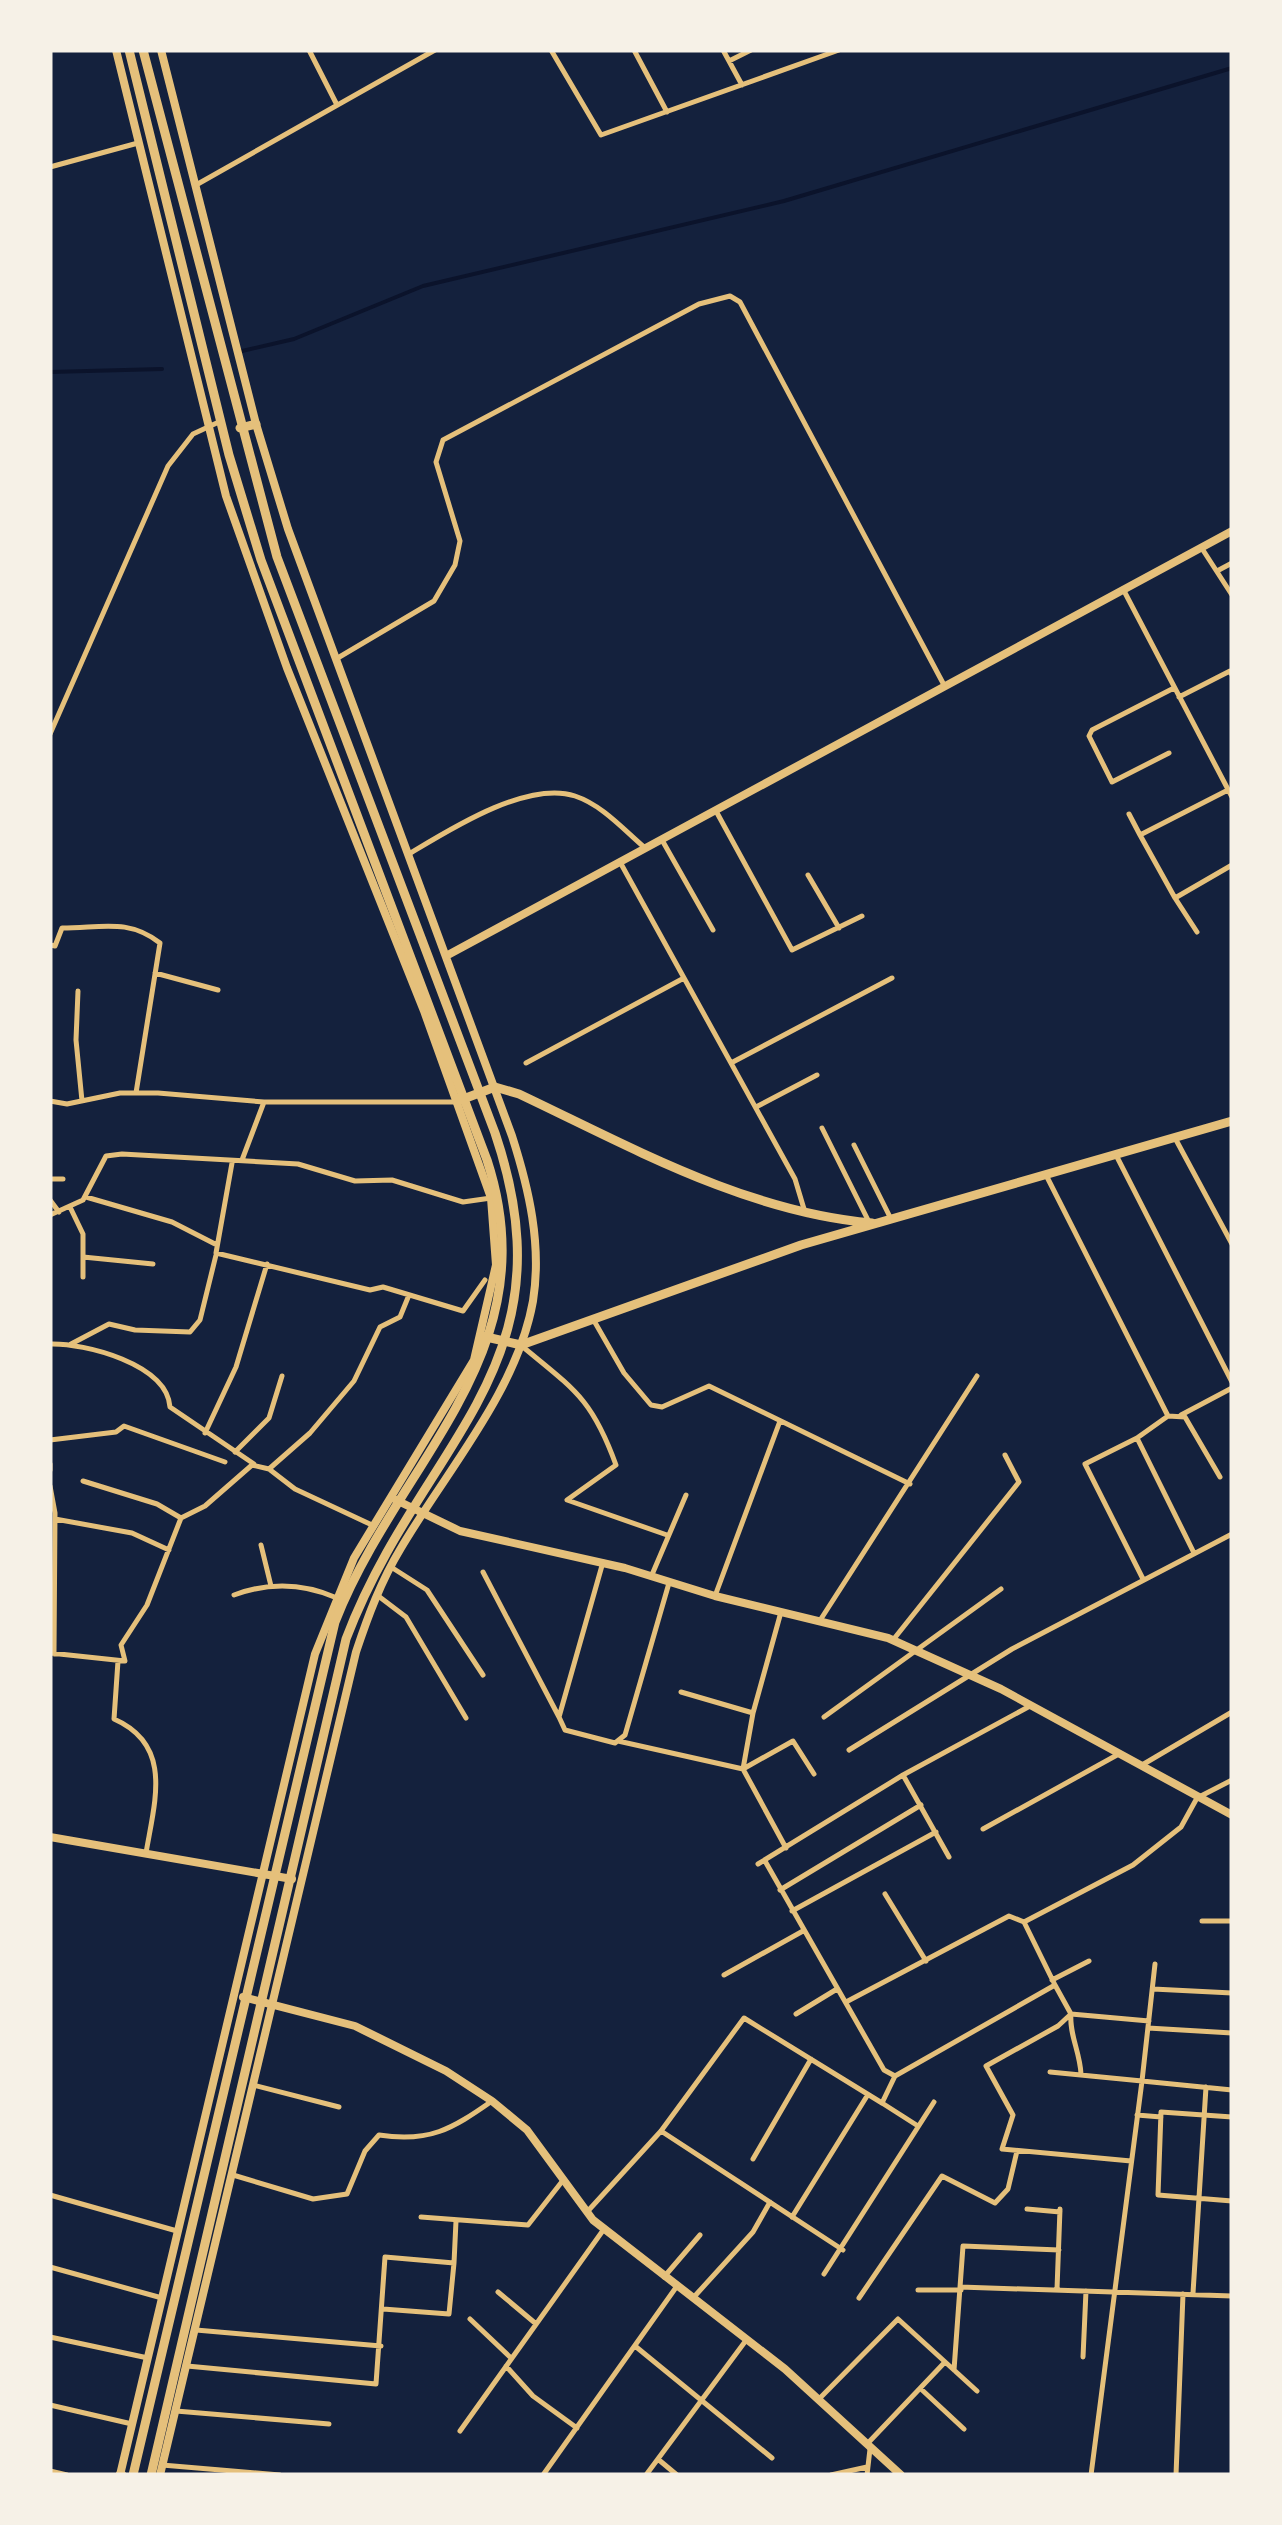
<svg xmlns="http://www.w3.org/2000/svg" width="1282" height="2525" font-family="Barlow,sans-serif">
<rect width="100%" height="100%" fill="#14213d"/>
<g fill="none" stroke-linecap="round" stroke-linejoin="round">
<path stroke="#0b132b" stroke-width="4" d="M242 351 294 339 423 286 784 201 1232 68
M50 372 162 369"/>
<path stroke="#e5c07b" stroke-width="5" d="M309 50 336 103
M551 50 601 135 839 50
M634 50 667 112
M723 50 742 85
M729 61 751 50
M50 167 138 143
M196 185 435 50
M1201 547 1232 595
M1217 571 1232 563
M1123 589 1232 797
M336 659 434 601 455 565 460 541 436 462 443 440 699 304 730 296 740 302 944 685
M1179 697 1230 671 1232 675
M50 734 168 466 193 434 221 421
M1169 753 1112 782 1089 736 1092 730 1174 688
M716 811 792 950 862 916
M1129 814 1140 835 1228 790
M1140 835 1175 898
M662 840 713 930
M409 854C449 830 527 780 575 796 602 805 623 829 644 847
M620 862 795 1179 804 1209
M808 875 839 928
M1197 932 1175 898 1232 865
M50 945 55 946 62 928C101 928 128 918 160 943L136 1093
M155 973 218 990
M78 991 76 1040 82 1101
M526 1063 684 978
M731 1063 892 978
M50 1101 67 1104 120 1093H158L264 1102H455
M756 1107 817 1075
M822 1128 869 1222
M1175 1138 1232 1244
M854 1145 891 1219
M1116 1155 1232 1382
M242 1160 264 1102
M232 1163 216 1253 370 1290 383 1287 463 1311 485 1280
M1046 1175 1168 1416 1185 1417 1220 1477
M50 1179H63
M86 1197 172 1222 217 1245
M50 1200 59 1212
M70 1207 83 1234V1277
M50 1215 83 1200 106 1156 122 1154 298 1164 355 1181 392 1180 463 1202 491 1198
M83 1257 153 1264
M593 1319 624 1373 651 1405 662 1407 709 1386 910 1484
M50 1344C85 1343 167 1364 170 1407L254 1464
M71 1344 109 1324 135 1330 190 1332 200 1320 216 1255
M523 1347C575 1390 592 1399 616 1465L567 1500 667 1535
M1181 1415 1232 1388
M1168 1416 1137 1438 1194 1553
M205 1433 236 1367 267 1264
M1137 1438 1085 1464 1143 1579
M50 1440 116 1432 124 1426 225 1462
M235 1452 269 1418 282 1376
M50 1464V1470
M269 1469 310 1433 354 1381 380 1327 400 1317 409 1295
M83 1481 157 1504 181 1518
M50 1486 55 1513 54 1654
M55 1519 132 1533 169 1550
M261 1545 271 1586
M603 1562 559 1717 565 1730 615 1743 625 1735 669 1583
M391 1567 427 1590 483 1675
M483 1572 559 1717
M651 1577 686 1495
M234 1595C269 1582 303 1583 337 1598
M377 1595 406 1617 466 1718
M715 1596 780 1421
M781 1612 753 1713 743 1769 786 1848
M819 1622 977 1376
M893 1640 1019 1482 1005 1455
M50 1653 125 1661 121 1645 147 1605 181 1518 205 1506 252 1465 269 1469 295 1489 372 1525
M118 1661 114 1719C173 1745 155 1800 146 1853
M681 1692 753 1713
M824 1717 1001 1589
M618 1741 743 1769 793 1741 814 1774
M849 1750 1012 1649 1232 1534
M1142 1765 1232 1712
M903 1775 949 1857
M983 1829 1117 1755
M758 1864 903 1775 1030 1706
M780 1890 921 1805
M885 1894 926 1961
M792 1911 936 1832
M1202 1921H1232
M1155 1964 1142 2081 1232 2090
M724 1975 803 1931
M1052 1980 1089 1961
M1055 1985 1071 2014 1149 2021
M1153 1989 1232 1993
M846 2002 1009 1916 1024 1922 1133 1865 1181 1827 1197 1798 1232 1780
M796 2014 837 1989
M1148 2028 1232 2033
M1050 2072 1142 2081 1091 2475
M1081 2074C1080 2052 1069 2034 1071 2014L1058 2026 986 2066 1013 2115 1002 2149 1131 2161
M895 2076 1055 1985 1024 1922
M253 2085 339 2107
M882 2103 918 2126
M1137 2115 1161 2117
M1232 2117 1161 2112 1158 2195 1232 2201
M661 2131 843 2250
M753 2159 811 2059
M233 2175 313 2199 347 2194 365 2151 379 2135C429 2143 452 2129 492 2101
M50 2195 177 2231
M1027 2209 1060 2212
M587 2212 661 2131 744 2018 882 2103 895 2076 884 2070 765 1861
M421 2217 528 2225 564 2179
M792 2217 867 2096
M454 2263 456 2221
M50 2267 162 2298
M824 2274 934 2102
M664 2277 700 2235
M960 2287 1232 2296
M1057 2289 1060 2209
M918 2290H961
M498 2292 535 2323
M1193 2293 1206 2087
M693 2298 753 2232 770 2202
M859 2298 942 2176 995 2203 1008 2189 1017 2151
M470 2319 511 2358
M196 2330 381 2346
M50 2337 148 2358
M635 2346 772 2458
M1083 2357 1086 2291
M187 2366 376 2384 385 2257 454 2263 449 2314 383 2309
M506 2366 533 2396 577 2428
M954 2370 963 2246 1059 2250
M921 2389 964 2429
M819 2399 898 2319 977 2391
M50 2405 132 2424
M176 2411 329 2424
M460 2431 604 2229
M868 2443 945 2362
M659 2460 677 2475
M162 2465 280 2475
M50 2471 67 2475
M543 2475 677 2286
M646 2475 747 2339
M831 2475 867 2467
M867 2475 870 2449
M1176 2475 1183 2294"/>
<path stroke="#e5c07b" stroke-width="8" d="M116 50 226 496 287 668 424 1011 491 1198 496 1265 474 1360 354 1558 315 1654 120 2475
M446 956 1232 531
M396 1500 460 1531 625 1568 715 1596 888 1638 1001 1689 1232 1815
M50 1837 292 1879
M243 1997 355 2026 446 2071 492 2101 527 2130 593 2220 785 2369 901 2475
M160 2475 356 1652C368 1616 381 1581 401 1548 447 1470 517 1391 533 1301 542 1245 529 1189 512 1136L288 529 256 424 161 50"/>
<path stroke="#e5c07b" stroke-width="9" d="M458 1101 495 1087 519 1094C631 1147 746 1212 872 1223
M482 1336 521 1345 801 1245 1232 1121"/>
<path stroke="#e5c07b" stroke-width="9" d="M129 50 229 455 261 560 487 1160C550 1354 400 1457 335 1622L133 2475
M143 50 277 557 495 1133C575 1369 421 1441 346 1639L151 2475
M240 428 256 424
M120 2475H122"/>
</g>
<rect width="1282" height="2525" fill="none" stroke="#f6f1e7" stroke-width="105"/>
</svg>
